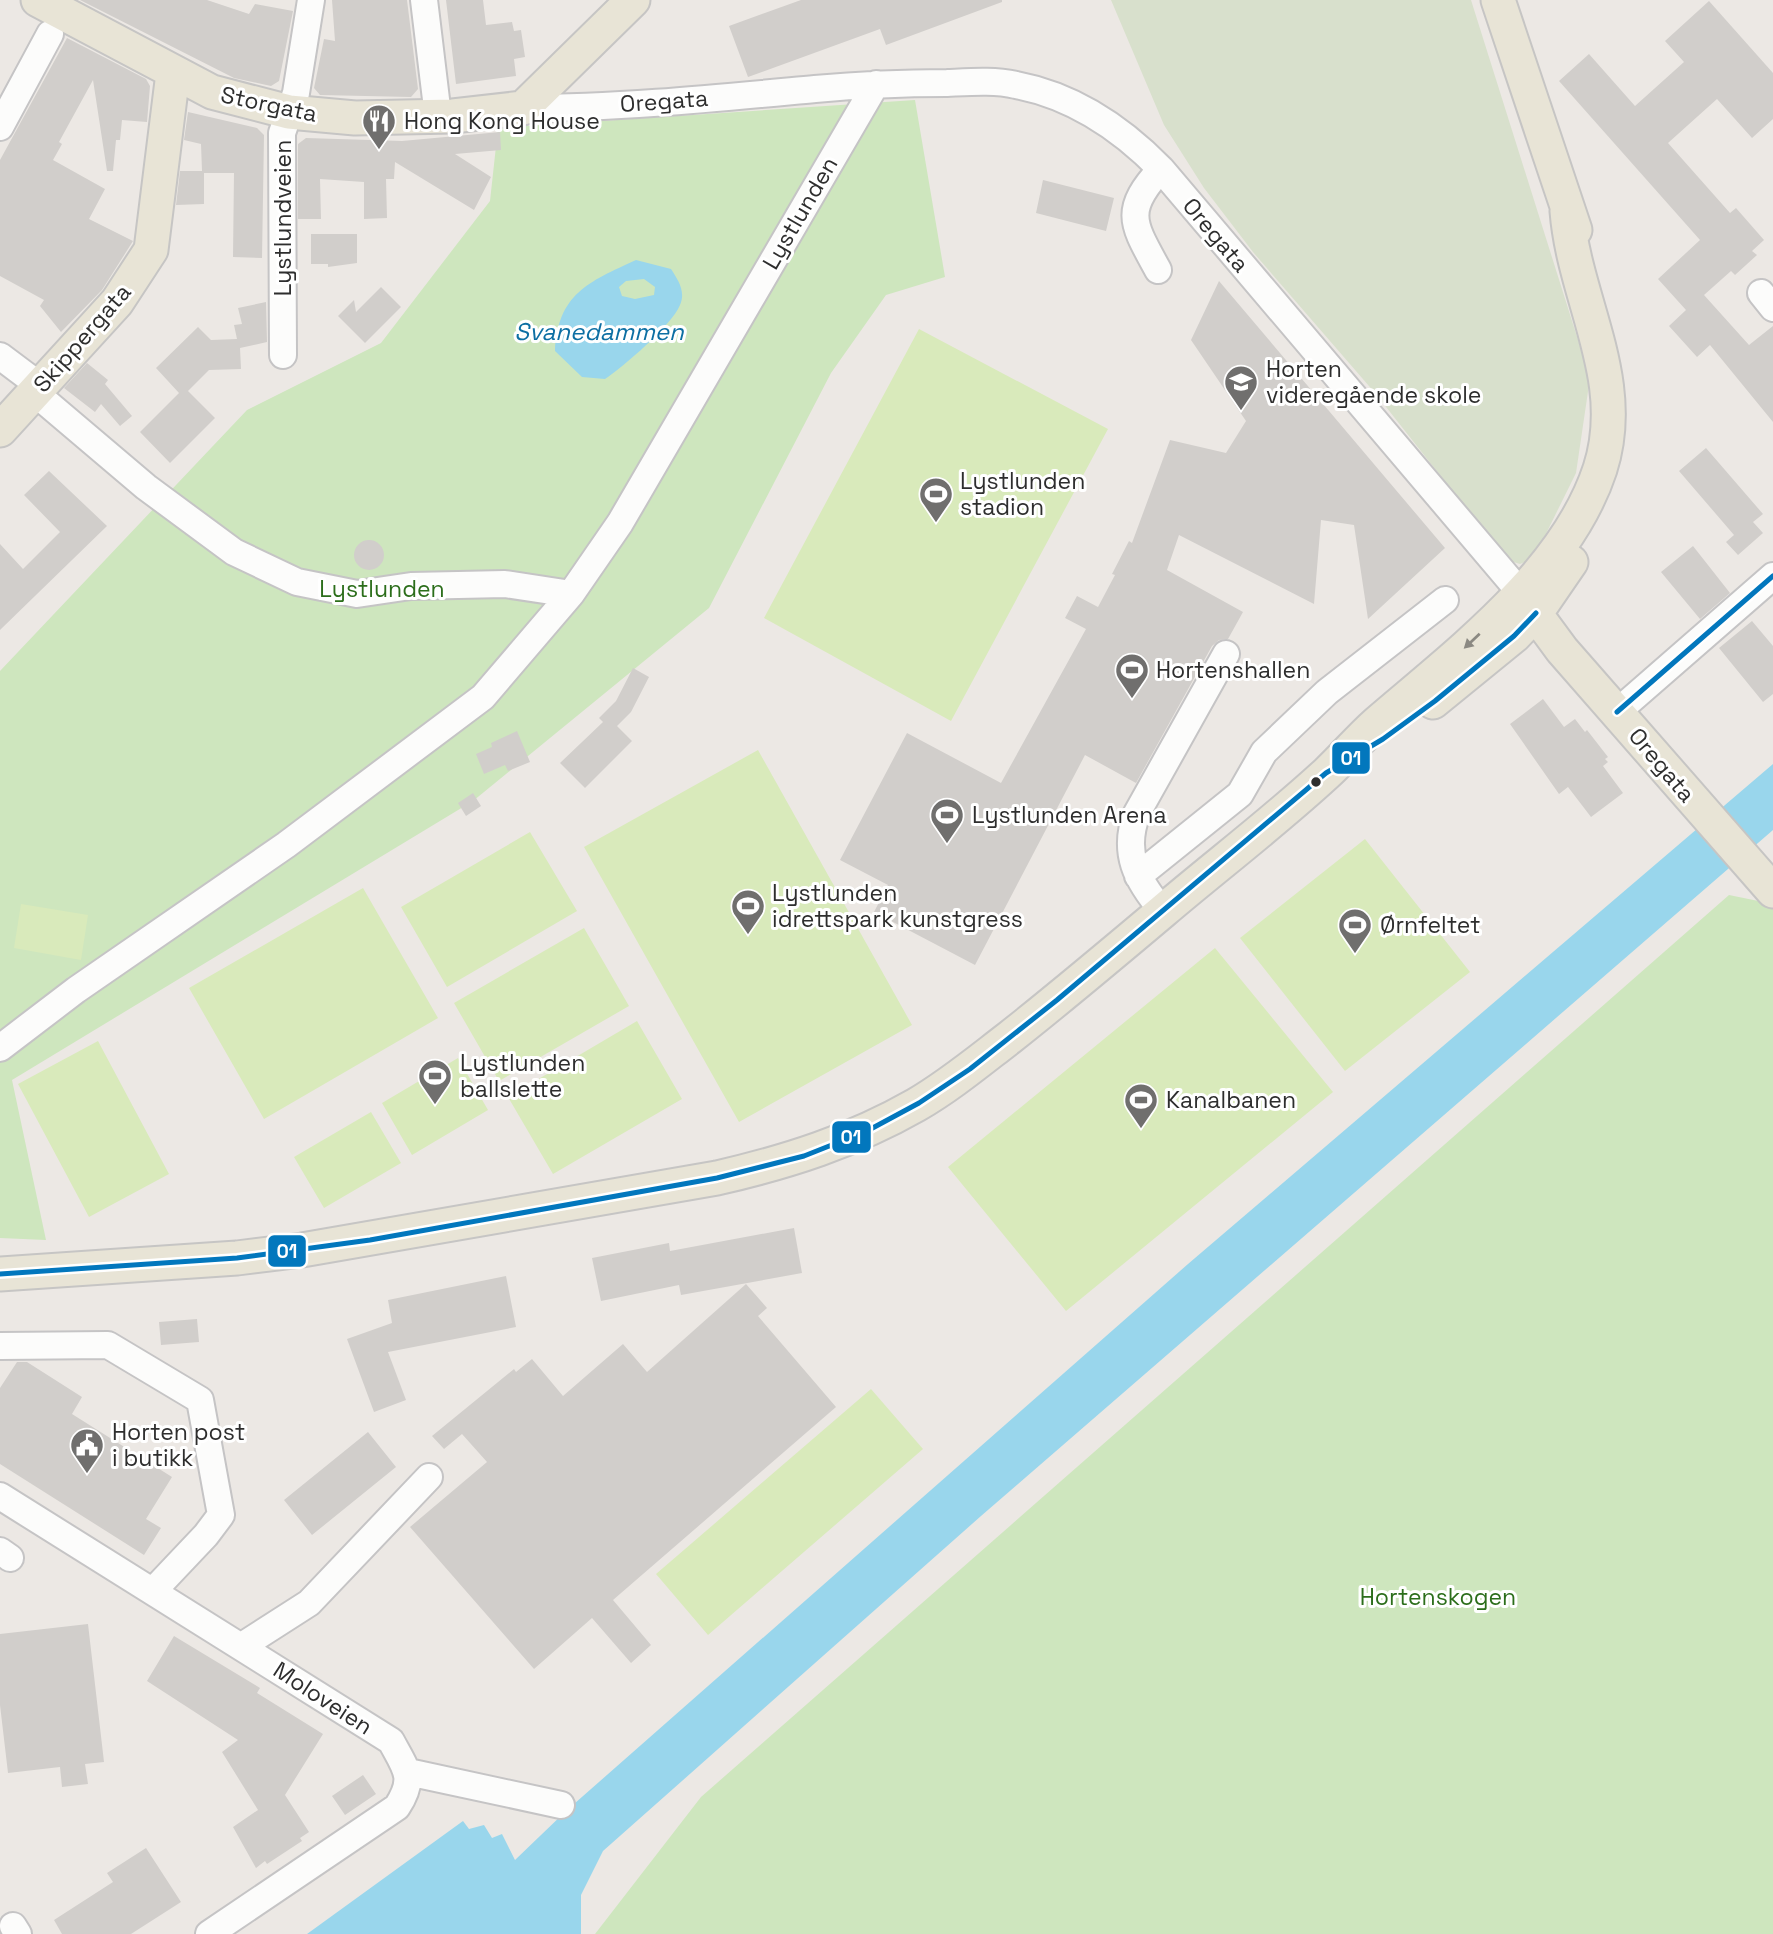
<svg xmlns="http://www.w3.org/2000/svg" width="1773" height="1934" font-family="'Space Grotesk',sans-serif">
<rect width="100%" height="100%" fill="#ece8e4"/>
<path fill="#cee6be" d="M915 100 945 277 886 295 831 373 709 608 473 801 12 1080 46 1240 0 1238V671L247 410 381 343 490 201 498 128Z
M1729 895 1773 904V1934H595L701 1797Z"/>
<path fill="#d8e0cc" d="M1111 0H1471L1590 378 1576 473 1534 558 1520 564 1507 560 1375 393 1253 252 1204 188 1164 125Z"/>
<path fill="#d9eabb" d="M919 329 1108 429 951 721 764 618Z
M758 750 912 1025 739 1122 584 847Z
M530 832 577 911 447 987 401 907Z
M1365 839 1470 972 1345 1071 1240 938Z
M363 888 438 1018 264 1119 189 988Z
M21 904 88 915 81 960 14 948Z
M584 928 629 1006 499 1081 454 1003Z
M1215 948 1333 1092 1066 1311 948 1167Z
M637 1021 682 1099 553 1174 508 1097Z
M98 1041 169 1174 89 1217 18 1084Z
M458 1058 488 1110 412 1155 382 1103Z
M371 1112 401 1163 324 1208 294 1157Z
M871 1389 923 1449 708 1635 656 1574Z"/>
<path fill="#99d6ec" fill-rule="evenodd" d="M636 260 671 269C678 280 686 291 680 305 672 325 623 367 605 379L582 377 555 351C558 294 588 282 636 260ZM644 279 655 287 654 295 635 299 622 296 619 287 626 281Z
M1773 764V830L981 1516 603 1851 581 1895V1934H307L463 1821 469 1829 484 1825 492 1838 502 1834 515 1860 566 1811 1188 1264Z"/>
<path fill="#d1cecb" d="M80 0H207L249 14 255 4 293 11 279 81 271 86 234 78Z
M332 0H407L418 89 411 97 320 95 314 88 324 39 335 41Z
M446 0H483L486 25 512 22 514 31 521 30 525 57 514 59 516 76 456 84Z
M801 0H1002V2L886 45 880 29 748 77 729 26Z
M1709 1 1773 73V119L1752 138 1717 99 1668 143 1730 213 1736 208 1764 240 1752 251 1757 255 1735 275 1731 271 1704 295 1749 345 1773 326V422L1710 345 1697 357 1669 326 1686 310 1658 279 1700 240 1559 81 1589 54 1635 106 1684 62 1665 41Z
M67 38 146 79 150 86 147 122 122 120 120 140H116L113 171H107L93 80 59 142 62 144 53 160 105 189 89 219 133 241 102 290 61 332 40 306 44 300 0 276V160Z
M188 112 257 128 264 135 262 258 233 257 234 173H204V204L176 205 180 171H202L201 144 184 140Z
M500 132 501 150 455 154 491 177 474 210 395 162 394 179H386L387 218 364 219V182L320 179 321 219H298V144L306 138 402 141Z
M1043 180 1114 198 1106 231 1036 213Z
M311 234H357V263L328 267V264H311Z
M1219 281 1445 548 1368 619 1354 525 1321 520 1314 604 1179 535 1167 570 1243 612 1228 639 1219 640 1212 646 1136 783 1085 755 975 965 874 912 888 885 840 860 907 733 1001 783 1086 629 1065 618 1077 596 1098 607 1115 575 1112 574 1129 541 1132 543 1170 440 1226 453 1246 421 1191 340Z
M381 287 401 307 365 343 338 316 354 300 356 312Z
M266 302 267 342 240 348 241 369 209 370 188 391 215 418 170 463 140 432 179 393 156 368 198 327 211 340 237 339 234 325 242 324 238 308Z
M87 363 108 380 105 384 132 416 120 426 101 404 95 412 64 388Z
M1706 448 1763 514 1753 522 1763 533 1738 555 1726 542 1734 535 1679 471Z
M49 471 107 526 0 630V544L23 569 60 532 24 495Z
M354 555a15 15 0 1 1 30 0a15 15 0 1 1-30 0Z
M1693 546 1730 593 1700 619 1661 572Z
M1752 621 1773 646V694L1763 702 1719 648Z
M633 668 649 677 631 712 617 726 632 741 585 788 560 763 603 722 599 718 616 701Z
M1543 699 1564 727 1575 719 1585 732 1587 730 1608 757 1605 759 1608 762 1603 766 1623 793 1591 817 1568 787 1559 794 1510 724Z
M517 731 530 762 508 771 505 765 484 774 476 754 492 747 491 743Z
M473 793 481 806 466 816 458 803Z
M794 1228 802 1273 681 1295 679 1285 601 1301 592 1258 669 1243 670 1251Z
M506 1276 516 1327 388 1352 406 1400 374 1412 347 1339 392 1323 388 1300Z
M746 1284 767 1308 758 1316 836 1407 613 1600 651 1645 631 1663 592 1618 534 1669 410 1527 487 1462 462 1434 444 1449 432 1436 514 1369 516 1372 532 1359 563 1396 623 1344 647 1372Z
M197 1319 199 1342 161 1345 159 1322Z
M17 1362H27L82 1397 72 1414 172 1477 146 1519 161 1528 144 1555 0 1464V1388Z
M368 1432 396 1467 312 1535 284 1500Z
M88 1624 104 1762 85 1764 88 1784 62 1787 60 1767 8 1773 0 1705V1634Z
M174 1636 260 1688 257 1693 323 1734 285 1795 309 1832 300 1838 302 1841 267 1864 265 1861 256 1868 233 1827 258 1810 222 1752 238 1740 147 1681Z
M363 1775 376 1794 345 1815 332 1796Z
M146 1848 181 1902 131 1934H62L54 1920 113 1882 107 1873Z"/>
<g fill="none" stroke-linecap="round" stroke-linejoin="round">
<g stroke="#c5c4c5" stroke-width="30">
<path id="minor" d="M424 0 438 116
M523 108C620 108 718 98 815 89 859 85 903 83 947 83 970 82 995 80 1016 85 1074 96 1121 128 1161 169L1520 592
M0 127 50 34
M1158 270C1133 224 1122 211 1161 169
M1761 293 1773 308
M283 355 282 133 296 93 311 0
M0 356 40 386
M34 392 146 487 234 552 297 582 357 594 411 586 505 584 571 594
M1617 712 1773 576
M1138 876 1240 794 1264 752 1327 692 1445 600
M1163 911C1136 880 1122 852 1137 813L1226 654
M0 1048 76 990 286 845 483 697 571 594 620 523 876 84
M0 1346 108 1345 200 1400 221 1515 206 1535 153 1591
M0 1496 391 1741C406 1769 416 1778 397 1807L209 1934
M0 1551 10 1558
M242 1646 309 1603 429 1477
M408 1772 561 1805
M13 1926 18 1934"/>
</g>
<g stroke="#c6c5c4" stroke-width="37">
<path id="major" d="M38 0 212 92 289 112 355 118 453 116 523 108 633 0
M1498 0 1575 230
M0 430 117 302 151 250 173 73
M1523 597 1562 650 1773 891
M1433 702 1514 636 1536 613 1571 562
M0 1274 237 1258 302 1250 717 1178C787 1162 853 1141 916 1105 949 1086 979 1061 1009 1038 1061 997 1112 954 1163 911 1217 865 1274 822 1327 773 1344 757 1359 739 1377 723 1457 654 1566 573 1600 469 1629 379 1574 300 1567 211"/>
</g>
<use href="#minor" stroke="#fcfcfb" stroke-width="26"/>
<use href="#major" stroke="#e8e4d6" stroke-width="33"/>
<g stroke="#fff" stroke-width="10">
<path id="bus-1" d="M1617 712 1773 576
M0 1274 237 1258 370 1240 717 1178 804 1156 867 1131 919 1103 970 1069 1057 1000 1326 773 1383 739 1435 701 1514 636 1536 613"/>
</g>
<use href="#bus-1" stroke="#0277bd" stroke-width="5"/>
</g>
<defs><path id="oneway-solid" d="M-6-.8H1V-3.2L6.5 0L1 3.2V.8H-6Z" transform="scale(1.75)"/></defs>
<use fill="#8b8982" href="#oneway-solid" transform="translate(1472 641) rotate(137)"/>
<defs>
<g id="restaurant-pin" transform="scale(1.75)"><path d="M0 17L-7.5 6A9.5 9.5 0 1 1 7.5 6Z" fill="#706f6e" stroke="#fff"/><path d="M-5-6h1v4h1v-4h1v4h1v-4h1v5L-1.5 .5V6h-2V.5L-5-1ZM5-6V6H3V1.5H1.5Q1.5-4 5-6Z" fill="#fff"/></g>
<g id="school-pin" transform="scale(1.75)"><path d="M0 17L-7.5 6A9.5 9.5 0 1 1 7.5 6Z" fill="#706f6e" stroke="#fff"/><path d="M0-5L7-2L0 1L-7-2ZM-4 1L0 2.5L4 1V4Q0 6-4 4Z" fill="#fff"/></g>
<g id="stadium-pin" transform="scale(1.75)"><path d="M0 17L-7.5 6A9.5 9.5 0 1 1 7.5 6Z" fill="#706f6e" stroke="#fff"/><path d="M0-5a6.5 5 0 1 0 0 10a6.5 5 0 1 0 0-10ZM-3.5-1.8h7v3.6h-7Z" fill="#fff"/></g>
<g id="civic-pin" transform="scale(1.75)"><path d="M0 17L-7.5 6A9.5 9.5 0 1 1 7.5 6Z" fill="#706f6e" stroke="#fff"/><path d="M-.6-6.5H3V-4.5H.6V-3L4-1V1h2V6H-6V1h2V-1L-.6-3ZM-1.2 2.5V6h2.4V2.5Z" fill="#fff"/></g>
</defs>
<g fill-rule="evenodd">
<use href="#restaurant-pin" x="379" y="121"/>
<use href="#school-pin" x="1241" y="382"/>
<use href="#stadium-pin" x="936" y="494"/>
<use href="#stadium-pin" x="1132" y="670"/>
<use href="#stadium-pin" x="947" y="815"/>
<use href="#stadium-pin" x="748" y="906"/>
<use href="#stadium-pin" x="1355" y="925"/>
<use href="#stadium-pin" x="435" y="1076"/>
<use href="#stadium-pin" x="1141" y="1100"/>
<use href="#civic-pin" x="87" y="1445"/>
</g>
<circle fill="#2e2e2e" stroke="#fff" stroke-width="2.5" cx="1316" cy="782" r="6"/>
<g text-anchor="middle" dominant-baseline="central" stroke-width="6" stroke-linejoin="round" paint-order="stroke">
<g font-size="23" fill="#2e2e2e" stroke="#fff">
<text transform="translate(664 101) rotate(-4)">Oregata</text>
<text transform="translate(269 104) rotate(12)">Storgata</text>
<text transform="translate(800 213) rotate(-60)">Lystlunden</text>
<text transform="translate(283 218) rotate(-90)">Lystlundveien</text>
<text transform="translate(1216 235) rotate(50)">Oregata</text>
<text transform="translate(82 338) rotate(-49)">Skippergata</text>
<text transform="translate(1662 765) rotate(50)">Oregata</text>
<text transform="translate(323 1698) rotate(33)">Moloveien</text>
</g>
<g font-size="23" fill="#2e2e2e" stroke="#fff" text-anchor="start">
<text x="404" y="121">Hong Kong House</text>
<text x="1266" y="369">Horten<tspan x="1266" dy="26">videregående skole</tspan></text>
<text x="960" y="481">Lystlunden<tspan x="960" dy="26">stadion</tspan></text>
<text x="1156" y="670">Hortenshallen</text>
<text x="972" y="815">Lystlunden Arena</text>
<text x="772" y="893">Lystlunden<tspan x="772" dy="26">idrettspark kunstgress</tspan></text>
<text x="1380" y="925">Ørnfeltet</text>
<text x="460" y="1063">Lystlunden<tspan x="460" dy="26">ballslette</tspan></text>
<text x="1166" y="1100">Kanalbanen</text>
<text x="112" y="1432">Horten post<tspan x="112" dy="26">i butikk</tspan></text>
</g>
<g font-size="23" fill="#2c6e1b" stroke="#fff">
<text x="382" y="589">Lystlunden</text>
<text x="1438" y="1597">Hortenskogen</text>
</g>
<g font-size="24" font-style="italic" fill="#0d6fa3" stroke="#fff">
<text x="599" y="331">Svanedammen</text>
</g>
</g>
<g stroke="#fff" stroke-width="2.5">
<rect x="1331" y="741" width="40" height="34" rx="7" fill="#0277bd"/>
<rect x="831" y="1120" width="41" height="34" rx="7" fill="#0277bd"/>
<rect x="267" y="1234" width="40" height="34" rx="7" fill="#0277bd"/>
</g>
<g font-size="19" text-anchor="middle" font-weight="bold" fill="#fff">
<text x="1351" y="765">01</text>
<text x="851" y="1144">01</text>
<text x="287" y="1258">01</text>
</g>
</svg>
